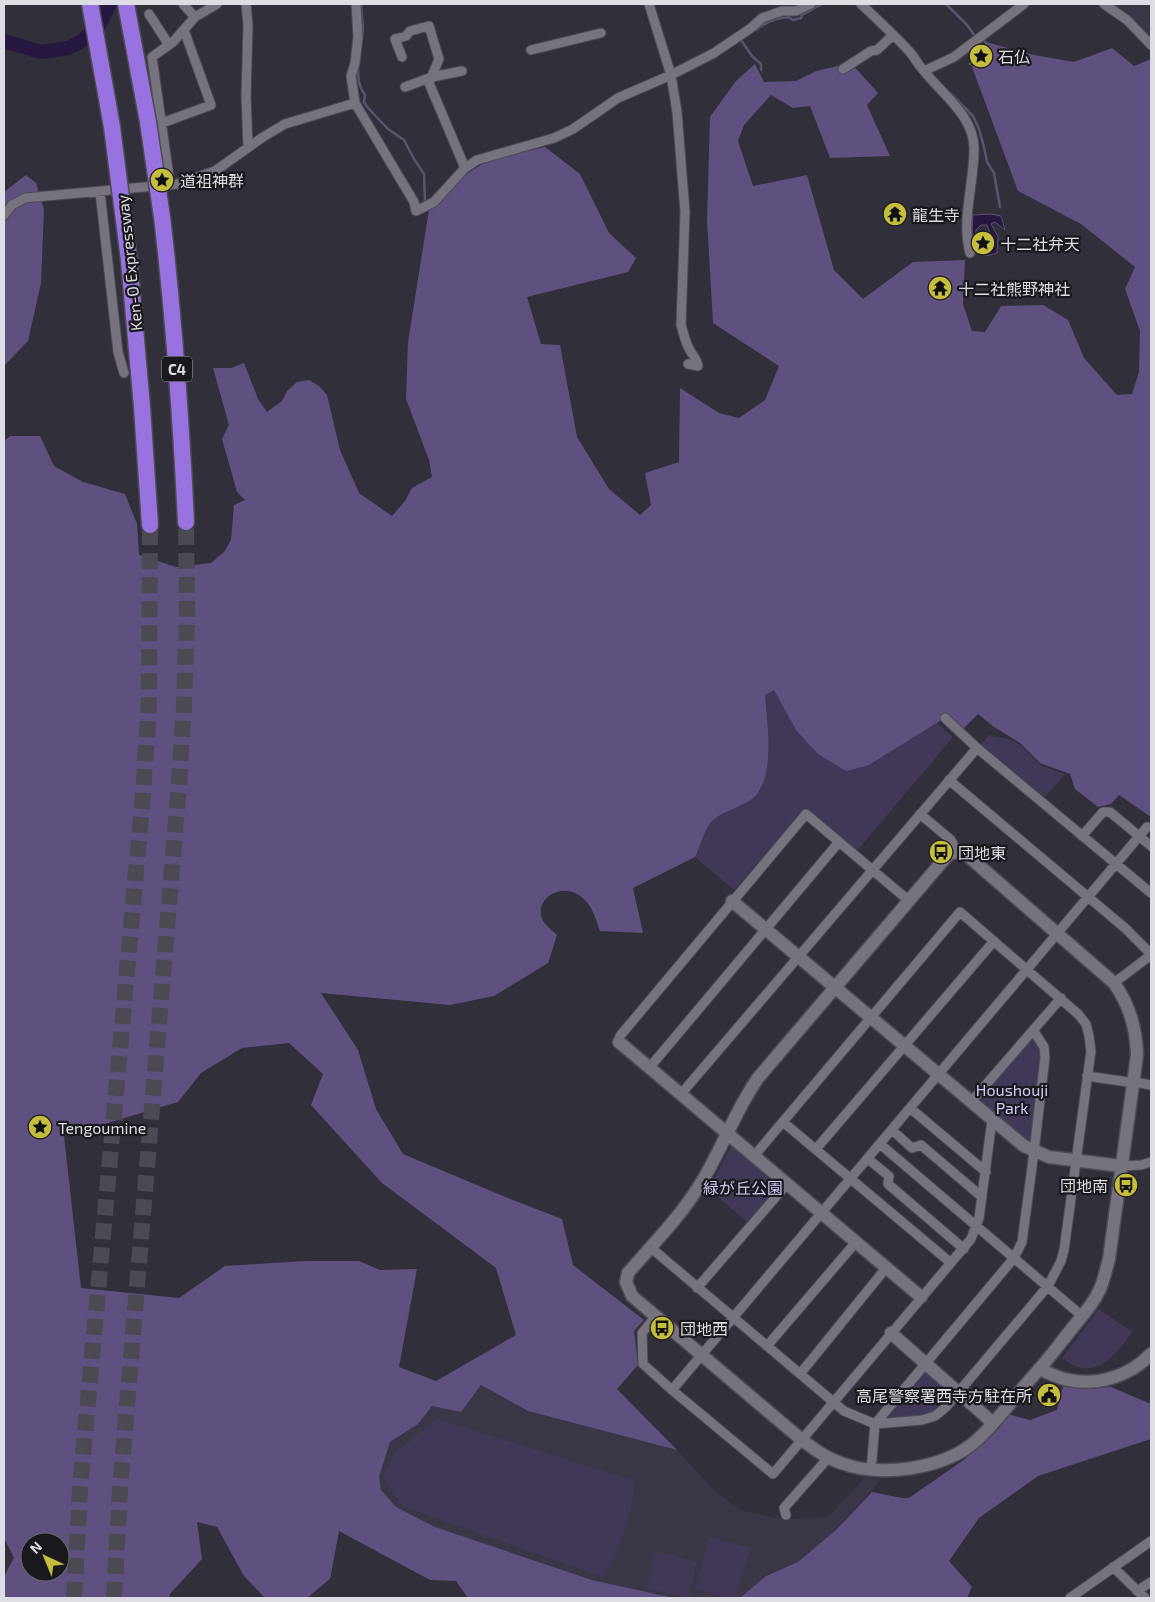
<svg xmlns="http://www.w3.org/2000/svg" width="1155" height="1602" font-family="'Exo 2','Noto Sans JP',sans-serif">
<rect width="100%" height="100%" fill="#312f39"/>
<path fill="#3a3646" d="M1114 4H1151V40Z
M481 1385 528 1411 677 1450 716 1492 740 1510 776 1518 792 1519 826 1517 832 1513 865 1477 881 1480 837 1529 798 1562 766 1576 740 1598H674L592 1580 435 1527 395 1507 381 1490 379 1477 390 1442 418 1424 432 1406 461 1411Z"/>
<path fill="#413857" d="M774 689 796 730 869 765 937 723 953 737 857 851 805 808 734 890 695 857C700 847 703 834 709 825 719 810 746 808 757 794 775 771 767 722 765 695Z
M989 735 1012 740 1019 744 1040 765 1065 774 1045 797 981 745Z
M1032 1038 1040 1049 1041 1059 1031 1140 1026 1141 983 1106 982 1097Z
M731 1146 778 1186 747 1222 709 1189Z
M1099 1309 1132 1332C1114 1358 1094 1383 1062 1358Z
M928 1372 947 1389V1396L932 1412 926 1414 888 1419 887 1414 923 1373Z
M438 1419 635 1481C633 1510 620 1553 603 1577L402 1506 383 1478 393 1454Z
M709 1537 750 1548 736 1598H729L695 1589Z
M656 1551 697 1562 688 1598 647 1588Z"/>
<path fill="#5e517f" fill-rule="evenodd" d="M986 42 1034 55 1074 62 1112 48 1134 66 1151 59V817L1119 795 1111 804 1098 807 1075 789 1070 774 1040 763 1020 743 994 727 978 714 963 729 948 716 869 765 846 771 818 754 796 730 774 690 765 695C767 722 775 771 757 794 746 808 719 810 709 825 703 834 700 847 695 857L633 888 643 933 600 931C597 923 594 912 589 905 568 875 531 898 543 921 546 926 553 931 557 935L548 963 494 996 450 1005 321 993 358 1050 376 1109 403 1154 503 1196 562 1219 573 1265 644 1320 634 1331 638 1365 617 1389 677 1450 528 1411 481 1385 461 1412 432 1406 418 1424 390 1442 379 1477 381 1490 396 1507 435 1527 592 1580 674 1598H468L456 1581 430 1580 339 1531 330 1579 307 1598H265L244 1576 217 1527 197 1522 202 1559 170 1594 169 1598H4V1576L14 1558 4 1538V441L10 436H40L54 466 83 482 125 494 137 524 139 555 176 567 211 563 224 552 231 540 234 505 245 500 237 492 222 439 229 425 213 368H231L244 363 258 399 267 412 282 401 287 391 297 382 309 380 319 386 327 395 340 450 359 493 392 516 405 501 412 488 432 477 429 460 406 399 408 342 429 210 448 185 489 160 545 147 580 174 609 233 636 258 628 272 527 297 541 344 560 345 577 437 609 489 640 515 651 505 645 473 679 462 680 388 719 413 739 418 765 400 779 366 713 323 707 220 710 117 736 81 755 64 764 82 796 81 816 71 851 63 878 93 867 105 890 156 830 158 810 106 793 108 771 95 744 125 738 141 753 186 807 175 834 270 863 299 913 262 965 260 963 304 972 331 985 332 1001 306 1043 305 1068 320 1084 358 1117 395 1132 394 1139 372 1140 331 1125 289 1135 267 1081 224 1018 191 972 67ZM289 1043 323 1074 311 1105 382 1183 496 1268 516 1335 436 1381 399 1367 417 1269 380 1270 359 1261H305L225 1266 179 1298 81 1288 64 1136 178 1102 201 1073 242 1048ZM30 1542H60V1572H30Z
M26 175 36 183 44 209 41 283 28 341 4 366V192Z
M1063 1386 1086 1389 1111 1387 1151 1404V1439L1038 1476 979 1518 949 1561 972 1587 967 1598H740L766 1576 798 1562 837 1529 872 1492 902 1498H909L965 1459 1007 1414 1030 1420 1057 1410Z"/>
<path fill="#25173f" stroke="#5c5270" fill-rule="evenodd" d="M991 214 1001 216 1005 230 995 222 991 224 998 237 997 253 986 256 975 250 972 228 973 215ZM981 225H987L992 239 990 248 985 251H981L976 243V230Z"/>
<g fill="none" stroke-linecap="round" stroke-linejoin="round">
<path stroke="#5c5270" stroke-width="2.5" d="M946 4 967 25 975 36
M756 30C766 22 775 18 788 17L793 20 801 18 802 15 822 4
M741 40 752 56 761 64V70
M984 41 992 48 1002 52
M360 53 363 29 361 4
M970 64 978 46
M358 66C358 77 358 85 365 95L364 102 368 108 388 129 404 140 414 159 424 174 425 202
M950 93 973 116 979 129 984 147 987 162 994 173 1000 207"/>
<path stroke="#25173f" stroke-width="14" d="M4 41 40 52 68 48 82 41 99 25 110 4"/>
<path stroke="#4b4952" stroke-width="16" stroke-dasharray="16 8" stroke-linecap="butt" d="M74 1598 80 1489 143 795 149 704 150 525
M114 1598 120 1489 178 797 184 706 187 616 186 522"/>
<g stroke="#4c4a53" stroke-width="11">
<path id="street" d="M183 4 195 17
M246 4 248 25 246 97 248 147
M356 4 358 37 355 63 351 76 355 103 414 202 416 211 434 202 465 168 477 160 554 138 573 129 618 98 671 75 714 53 751 28 762 18 782 11H796L811 4
M649 4 671 75 677 112 685 212 681 325C684 334 685 343 691 352 694 357 697 359 698 366L688 364
M861 4C877 19 893 34 908 50 914 56 918 65 924 71 943 95 975 117 974 150 974 183 961 221 970 253
M1104 4 1127 20 1151 45
M149 14 169 45
M531 50 601 33
M402 57 395 39 406 36 410 31 429 26 439 59 429 83 465 168
M843 69 871 51 877 50 892 36
M924 71 954 57 1024 4
M405 87 432 77 462 71
M162 123 211 105 184 30
M170 184 152 57 173 42 195 17 217 4
M100 192 118 352 124 373
M4 215 12 205 25 198 177 184 215 171 263 137 285 124 355 103
M945 718 977 748
M949 780 1125 928 1151 954
M920 814 951 840 957 852
M1082 836 1103 812H1110L1151 846
M1114 983 1151 955
M619 1042 620 1036 806 814 908 900
M650 1067 839 842
M1087 1076 1128 1082
M1140 1083 1151 1085
M681 1094 977 748 1151 893
M971 1102 1061 998
M910 1108 986 1172
M992 1120 979 1218 971 1239 773 1474 672 1390 1147 827
M783 1122 951 1263
M892 1130 912 1148 921 1145 982 1197
M880 1144 1082 1316
M816 1149 994 941
M868 1159 889 1176 888 1184 964 1249
M1121 1166 1141 1165 1151 1162
M650 1247 844 1411 875 1424 922 1420 935 1416 946 1407 1048 1286 1061 1261 1064 1250 1091 1051 1089 1036 1086 1024 1078 1014 960 912 754 1156
M697 1288 787 1184
M656 1316 642 1333 643 1364 672 1390
M767 1346 856 1242
M800 1374 886 1268
M871 1470 875 1424 1014 1258 1022 1242 1034 1152 1045 1057 1044 1047 1033 1030
M786 1515 784 1508 828 1458
M1113 1567 1145 1598
M1137 1591 1151 1582
M1070 1598 1151 1541"/>
</g>
<g stroke="#4c4a53" stroke-width="15">
<path id="secondary" d="M957 852 968 856 1114 983C1130 1006 1136 1028 1137 1055L1109 1259C1106 1269 1104 1281 1099 1291 1092 1306 1080 1318 1070 1331 1058 1346 1047 1361 1034 1375 1015 1396 998 1421 977 1440 945 1469 881 1478 841 1463 826 1458 814 1449 802 1440L632 1296 626 1282 628 1273C653 1244 681 1216 701 1183 722 1149 735 1111 758 1078L941 863 949 854Z
M732 901 1024 1146 1049 1157 1121 1166
M619 1042 921 1297
M891 1333 993 1423
M1039 1369C1049 1373 1058 1378 1069 1380 1098 1386 1130 1376 1151 1354"/>
</g>
<g stroke="#4c4a53" stroke-width="19">
<path id="highway" d="M162 217C174 318 181 420 186 522
M129 260 142 407 150 525"/>
</g>
<use href="#street" stroke="#76737f" stroke-width="9"/>
<use href="#secondary" stroke="#76737f" stroke-width="12"/>
<use href="#highway" stroke="#9673df" stroke-width="16"/>
<g stroke="#4c4a53" stroke-width="19" stroke-linecap="butt">
<path id="highway-bridge" d="M90 4 112 127 129 260
M126 4 148 122 162 217"/>
</g>
<use href="#highway-bridge" stroke="#9673df" stroke-width="16"/>
</g>
<defs>
<g id="sight-disc" transform="scale(1.25)"><circle r="9.5" fill="#c4bd3e" stroke="#19181c"/><path d="M0-6L1.8-2.2L6-1.7L2.9 1.2L3.7 5.4L0 3.3L-3.7 5.4L-2.9 1.2L-6-1.7L-1.8-2.2Z" fill="#111"/></g>
<g id="temple-disc" transform="scale(1.25)"><circle r="9.5" fill="#c4bd3e" stroke="#19181c"/><path d="M0-6L5-2H3V0L6.5 2.5H4V6H1.5V3h-3V6H-4V2.5H-6.5L-3 0V-2H-5Z" fill="#111"/></g>
<g id="bus-disc" transform="scale(1.25)"><circle r="9.5" fill="#c4bd3e" stroke="#19181c"/><path d="M-5-6H5V4H4V6H2V4H-2V6H-4V4H-5ZM-3.5-4V0h7V-4ZM-3.5 1.2v1.5H-2V1.2ZM2 1.2v1.5H3.5V1.2Z" fill="#111"/></g>
<g id="civic-disc" transform="scale(1.25)"><circle r="9.5" fill="#c4bd3e" stroke="#19181c"/><path d="M-.6-6.5H3V-4.5H.6V-3L4-1V1h2V6H-6V1h2V-1L-.6-3ZM-1.2 2.5V6h2.4V2.5Z" fill="#111"/></g>
</defs>
<g fill-rule="evenodd">
<use href="#sight-disc" x="981" y="56"/>
<use href="#sight-disc" x="162" y="180"/>
<use href="#temple-disc" x="895" y="214"/>
<use href="#sight-disc" x="983" y="243"/>
<use href="#temple-disc" x="940" y="288"/>
<use href="#bus-disc" x="941" y="852"/>
<use href="#sight-disc" x="40" y="1127"/>
<use href="#bus-disc" x="1126" y="1185"/>
<use href="#bus-disc" x="662" y="1328"/>
<use href="#civic-disc" x="1049" y="1395"/>
</g>
<g text-anchor="middle" dominant-baseline="central" stroke-width="4.5" stroke-linejoin="round" paint-order="stroke">
<rect fill="#19181c" stroke="#a3a2a7" stroke-width="1" x="162" y="356.5" width="30" height="25" rx="4"/>
<g font-size="15" font-weight="bold" fill="#dedde3">
<text x="177" y="369">C4</text>
</g>
<g font-size="16" fill="#dedde3" stroke="#19181c" text-anchor="start">
<text x="998" y="56">石仏</text>
<text x="180" y="180">道祖神群</text>
<text x="912" y="214">龍生寺</text>
<text x="1000" y="243">十二社弁天</text>
<text x="958" y="288">十二社熊野神社</text>
<text x="958" y="852">団地東</text>
<text x="58" y="1127">Tengoumine</text>
<text x="1108" y="1185" text-anchor="end">団地南</text>
<text x="680" y="1328">団地西</text>
<text x="1032" y="1395" text-anchor="end">高尾警察署西寺方駐在所</text>
</g>
<g font-size="16" fill="#dedde3" stroke="#19181c">
<text transform="translate(129 263) rotate(-96)">Ken-O Expressway</text>
</g>
<g font-size="16" fill="#d5caf7" stroke="#19181c">
<text x="1012" y="1089">Houshouji<tspan x="1012" dy="18">Park</tspan></text>
<text x="743" y="1187">緑が丘公園</text>
</g>
</g>
<rect width="1155" height="1602" fill="none" stroke="#dedde3" stroke-width="10"/>
<g transform="translate(45 1557) rotate(316)"><circle r="24" fill="#19181c" stroke="#68676c"/>
<path d="M0-4L9 19L0 12L-9 19Z" fill="#c4bd3e"/>
<text y="-8" font-size="14" font-weight="bold" text-anchor="middle" fill="#dedde3">N</text>
</g>
</svg>
